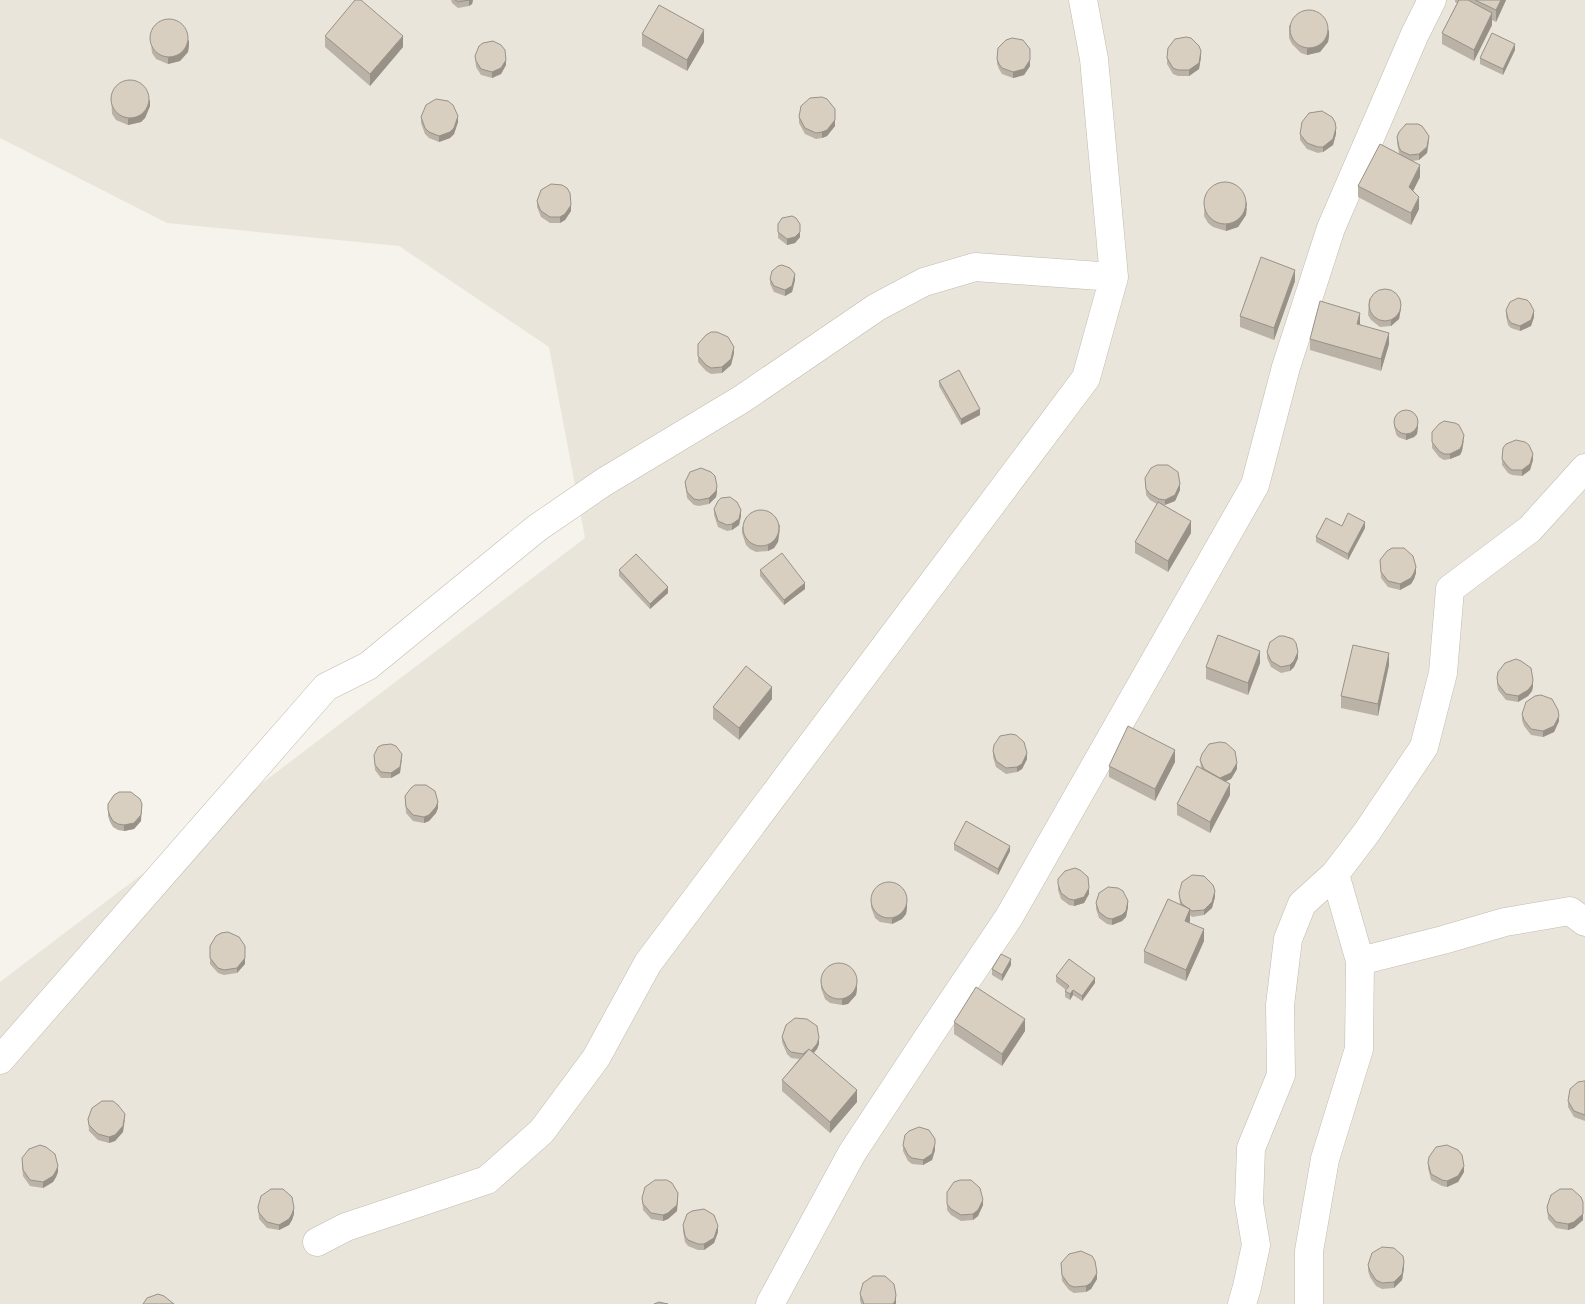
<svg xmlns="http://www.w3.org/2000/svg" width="1585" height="1304" font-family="Barlow,sans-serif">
<rect width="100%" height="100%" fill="#f6f3ec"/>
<path fill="#eae5da" d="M0 0H1585V1304H0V982L585 538 549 347 399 246 167 223 0 138Z"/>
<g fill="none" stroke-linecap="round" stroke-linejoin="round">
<g stroke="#c2bbae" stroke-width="29">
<path id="minor" d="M1335 874 1360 961 1443 940 1505 922 1570 911 1585 922
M0 1060 326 687 368 666 537 528 604 482 742 399 877 307 924 282 975 267 1114 277
M317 1242 346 1227 487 1180 542 1131 596 1058 648 963 1086 378 1114 277 1094 59 1083 0
M770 1304 852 1153 931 1033 1009 917 1255 485 1286 367 1331 228 1415 34 1432 0
M1242 1304 1247 1287 1256 1245 1249 1203 1251 1148 1281 1075 1280 1005 1288 939 1302 904 1335 874 1367 832 1424 747 1443 673 1450 589 1530 529 1585 468
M1309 1304V1251L1325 1159 1359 1049 1360 961"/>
</g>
<use href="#minor" stroke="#fff" stroke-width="28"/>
</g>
<path fill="#bab2a6" d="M451 0H473L472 4 469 6 458 8 452 3Z
M1455 0H1506L1496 22 1492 20V25L1474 61 1442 44V33L1457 3 1455 2Z
M1289 25 1329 36 1328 42 1320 52 1307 55 1301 53 1292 44 1289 38Z
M642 34 704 42 687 71 642 46Z
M150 35 189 45 188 52 180 61 168 64 156 59 152 53Z
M325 36 403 47 370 86 325 47Z
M1515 50 1503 75 1480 64V58Z
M475 56 506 65 501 74 492 78 481 75 476 67Z
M1201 57 1199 69 1189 76H1178L1173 74 1167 64V58Z
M997 59 1030 66 1024 75 1013 78 1002 74 999 69 997 64Z
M111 95 150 106 145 118 141 122 128 125 116 120 112 114Z
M835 109V126L827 136 822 138 816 139 805 134 799 123V117Z
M421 117 458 122 454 134 450 138 439 142 429 138 425 134 421 123Z
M1300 134H1336L1333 145 1323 152 1318 153 1307 149 1300 140Z
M1397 137 1429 142 1427 153 1419 160 1412 161 1420 177 1413 191 1419 209 1411 225 1358 197V186L1400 155 1399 153 1397 143Z
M1205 196 1247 208 1246 215 1238 227 1226 231 1213 227 1208 223 1204 216Z
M537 201 571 211 565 220 560 223H550L541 217 537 207Z
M778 224 800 237 795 243 787 245 778 238Z
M770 279 795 280 792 292 785 296 774 292 770 284Z
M1295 281 1274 340 1240 327V316Z
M1369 299 1401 308 1399 319 1391 326 1380 327 1371 320 1368 315Z
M1506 310 1534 317 1531 326 1520 331 1511 328 1508 325 1506 316Z
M1360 324 1389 344 1381 371 1310 350V339Z
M698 344 734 353 731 365 722 373 711 374 706 371 698 362Z
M939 381 980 415 961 425 939 386Z
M1394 420 1418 427 1417 434 1414 437 1406 440 1398 437 1396 434 1394 426Z
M1432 432 1464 441 1462 451 1460 455 1450 459 1444 460 1439 457 1432 448Z
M1502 459 1533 460 1530 470 1522 476 1512 475 1508 473 1502 465Z
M1145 478 1180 490 1175 501 1164 505 1191 533 1168 572 1135 553V542L1157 504 1150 500 1146 495Z
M685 482 717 492 716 497 709 504 699 506 694 505 687 498Z
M714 509 741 516 739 525 732 530 727 531 718 527 714 515Z
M742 527 780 530 778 542 774 548 768 551 756 552 750 549 746 545 742 533Z
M1365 528 1348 560 1316 542V537Z
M1380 560 1416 573 1414 579 1411 584 1400 590 1388 587 1381 578Z
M619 570 668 593 650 609 619 576Z
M760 570 805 589 784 605 760 576Z
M1267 652 1298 658 1294 667 1290 671 1281 673 1271 667 1267 658Z
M1260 663 1248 695 1206 679V667Z
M1389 665 1378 716 1341 708V696Z
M1497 678 1533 686 1532 691 1528 696 1518 702 1506 700 1498 690 1497 684Z
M772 699 739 740 713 719V707Z
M1522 714 1559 721 1554 732 1543 737 1531 735 1524 726 1522 720Z
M993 751 1027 759 1022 769 1017 772 1006 774 996 767 993 757Z
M374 755 402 760 400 773 391 778H381L375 770Z
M1200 760 1237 769 1231 779 1226 781 1230 795 1210 833 1177 815V804L1201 768Z
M1175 762 1155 801 1109 777V766Z
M405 796 438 808 436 813 429 821 424 823 413 821 406 813Z
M108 804 141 821 134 829 124 831 118 830 113 827 110 822 108 816Z
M954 844 1010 851 998 875 954 850Z
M1058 884 1089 894 1084 903 1074 906 1069 905 1061 899 1058 890Z
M1179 893 1215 897 1212 908 1204 915 1192 917 1190 915 1189 923 1204 941 1186 981 1144 963V951L1180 905Z
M871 901 907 908 906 914 902 919 892 924 880 922 875 918 871 907Z
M1096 903 1128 907 1126 917 1122 921 1112 925 1107 924 1099 918 1096 909Z
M210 946 245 964 237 973 224 975 218 973 210 964Z
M1011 965 1002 981 992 975V969Z
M1056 976 1095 983 1082 1001 1073 995 1070 1000 1065 997V991L1066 990 1056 982Z
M821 982 857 989 856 995 848 1004 842 1005 830 1003 825 999 821 988Z
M954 1022 1025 1031 1002 1066 954 1034Z
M782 1037 819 1044 817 1049 814 1053 857 1102 830 1133 782 1091V1080L799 1059 791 1058 787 1054 782 1042Z
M1585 1081V1121L1574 1117 1568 1107V1101Z
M88 1119 125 1120 123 1132 115 1141 109 1143 98 1140 89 1131Z
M903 1145 935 1150 932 1160 923 1165 912 1164 908 1161 903 1151Z
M1428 1163 1464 1172 1458 1182 1447 1187 1442 1186 1431 1180 1428 1168Z
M22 1164 58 1172 56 1177 53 1182 43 1188 30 1186 23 1176Z
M947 1192 983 1205 978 1216 973 1220 961 1221 951 1215 947 1210Z
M642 1198 678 1199 677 1211 668 1219 663 1221 651 1219 643 1210Z
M258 1207 294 1214 292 1220 289 1225 279 1230 267 1228 259 1219Z
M1547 1207 1583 1220 1574 1228 1568 1230 1556 1228 1548 1219Z
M683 1225 718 1232 714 1243 704 1250H698L688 1246 685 1242 683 1231Z
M1061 1263 1097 1279 1091 1289 1086 1292 1074 1293 1069 1290 1062 1281Z
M1368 1265 1404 1268 1402 1280 1394 1288 1382 1289 1376 1286 1370 1277 1368 1271Z
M860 1294 896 1301V1304H861L860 1300Z"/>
<path fill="#979187" d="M469 0H473L472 4 469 6Z
M1501 0H1506L1496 22V10Z
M1492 13V25L1474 61V50Z
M704 30V42L687 71V60Z
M1329 30V36L1328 42 1320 52 1307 55V49Z
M403 36V47L370 86V74Z
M189 40V45L188 52 180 61 168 64V58Z
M1515 44V50L1503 75V69Z
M1201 51V57L1199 69 1189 76V70Z
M506 60V65L501 74 492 78V72Z
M1030 60V66L1024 75 1013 78V72Z
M150 100V106L145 118 141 122 128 125V119Z
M458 116V122L454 134 450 138 439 142V136Z
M835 120V126L827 136 822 138V132Z
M1336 128V134L1333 145 1323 152V147Z
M1429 136 1427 153 1419 160V154Z
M1420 165V177L1409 199V187Z
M1419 197V209L1411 225V213Z
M1247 202 1246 215 1238 227 1226 231V225Z
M571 205V211L565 220 560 223V217Z
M800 224V237L795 243 787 245V239Z
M1295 270V281L1274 340V328Z
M795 274V280L792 292 785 296V290Z
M1401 303V308L1399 319 1391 326V320Z
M1534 311V317L1531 326 1520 331V326Z
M1360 313V324H1357Z
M1389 333V344L1381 371V359Z
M734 347V353L731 365 722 373V367Z
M980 409V415L961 425V419Z
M1418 421V427L1417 434 1414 437 1406 440V434Z
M1464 435 1462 451 1460 455 1450 459V454Z
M1533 454V460L1530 470 1522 476V470Z
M1180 484V490L1175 501 1165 505V500Z
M717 486V492L716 497 709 504V498Z
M741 510V516L739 525 732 530V524Z
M1191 521V533L1168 572V561Z
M1365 522V528L1348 560V554Z
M780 524 778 542 774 548 768 551V545Z
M1416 567V573L1414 579 1411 584 1400 590V584Z
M805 583V589L784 605V600Z
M668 587V593L650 609V604Z
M1260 651V663L1248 695V683Z
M1298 652V658L1294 667 1290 671V665Z
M1389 653V665L1378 716V704Z
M1533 680V686L1532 691 1528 696 1518 702V696Z
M772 687V699L739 740V728Z
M1559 716V721L1554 732 1543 737V731Z
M1175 750V762L1155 801V789Z
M1027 753V759L1022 769 1017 772V767Z
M402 754 400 773 391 778V773Z
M1237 763V769L1231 779 1220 784V778Z
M1230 784V795L1210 833V822Z
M438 802V808L436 813 429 821 424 823V817Z
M142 804 141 821 134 829 124 831V825Z
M1010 846V851L998 875V869Z
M1089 888V894L1084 903 1074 906V900Z
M1215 891V897L1212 908 1204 915V910Z
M1128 901V907L1126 917 1122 921 1112 925V919Z
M907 902V908L906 914 902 919 892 924V919Z
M1190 909V921L1185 932V921Z
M1204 929V941L1186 981V970Z
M245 946V964L237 973V968Z
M1011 959V965L1002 981V975Z
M1095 978V983L1082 1001V996Z
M857 983V989L856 995 848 1004 842 1005V999Z
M1073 990V995L1070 1000V994Z
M1025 1019V1031L1002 1066V1054Z
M819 1038V1044L817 1049 809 1058 803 1054Z
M857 1090V1102L830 1133V1122Z
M125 1114 123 1132 115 1141 109 1143V1137Z
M935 1144V1150L932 1160 923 1165V1160Z
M58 1166V1172L56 1177 53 1182 43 1188V1182Z
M1464 1166V1172L1458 1182 1447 1187V1181Z
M678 1193 677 1211 668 1219 663 1221V1215Z
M983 1200V1205L978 1216 973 1220V1214Z
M1583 1202V1220L1574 1228 1568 1230V1224Z
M294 1208V1214L292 1220 289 1225 279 1230V1225Z
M718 1226V1232L714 1243 704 1250V1244Z
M1404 1262V1268L1402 1280 1394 1288V1282Z
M1097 1273V1279L1091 1289 1086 1292V1286Z
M896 1295V1304H893Z"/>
<path fill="#d8cfc1" stroke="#979187" d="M355 0H361L403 36 370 74 325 36Z
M455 0H469L458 2Z
M1459 0H1468L1492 13 1474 50 1442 33Z
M1475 0H1501L1496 10Z
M659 5 704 30 687 60 642 34Z
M1290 29a19 19 0 1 1 38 0a19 19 0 1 1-38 0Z
M150 38a19 19 0 1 1 38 0a19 19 0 1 1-38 0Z
M1492 33 1515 44 1503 69 1480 58Z
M1186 37 1191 38 1199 46 1201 51 1199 63 1189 70H1178L1173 68 1167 58 1168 48 1175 39Z
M1012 38 1023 40 1030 49V60L1024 69 1013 72 1002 68 999 64 997 59 998 48 1006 40Z
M493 41 501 45 505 50 506 60 501 68 492 72 481 69 476 61 475 56 479 46 483 43Z
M111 99a19 19 0 1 1 38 0a19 19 0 1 1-38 0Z
M822 97 827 99 835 109V120L827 130 822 132 816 133 805 128 799 117 801 106 810 98Z
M436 99 448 101 453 105 458 116 454 128 450 132 439 136 429 132 425 128 421 117 426 105Z
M1322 111 1332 117 1335 122 1336 128 1333 139 1323 147H1318L1307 143 1300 134 1302 122 1309 113Z
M1406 124H1418L1422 126 1429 136 1427 147 1419 154 1410 155 1401 151 1399 147 1397 137 1399 132Z
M1380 144 1420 165 1409 187 1419 197 1411 213 1358 186Z
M1204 203a21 21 0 1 1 42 0a21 21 0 1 1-42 0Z
M551 184 562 185 567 188 570 193 571 205 565 214 560 217H550L541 211 539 207 537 201 541 190Z
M792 216 796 218 800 224V232L795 237 787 239 778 232V224L782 218Z
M1261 257 1295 270 1274 328 1240 316Z
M782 265 790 268 795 274 792 286 785 290 774 286 770 279 772 271 778 266Z
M1369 305a16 16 0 1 1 32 0a16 16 0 1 1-32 0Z
M1518 298 1527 300 1530 303 1534 311 1531 320 1520 326 1511 323 1508 319 1506 310 1510 302Z
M1320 301 1360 313 1357 324 1389 333 1381 359 1310 339Z
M711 332H717L728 337 734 347 731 359 722 367 711 368 706 365 698 356V344L706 335Z
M959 370 980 409 961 419 939 381Z
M1394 422a12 12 0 1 1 24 0a12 12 0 1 1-24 0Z
M1444 421 1455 423 1459 425 1464 435 1462 445 1460 449 1450 454H1444L1439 451 1432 442V432L1439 424Z
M1516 440 1525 442 1529 445 1533 454 1530 464 1522 470H1512L1508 467 1502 459 1503 448 1506 444Z
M1157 465H1168L1178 472 1180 484 1175 495 1165 500 1159 499 1150 494 1146 489 1145 478 1151 468Z
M701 468 711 472 715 476 717 486 716 491 709 498 699 500 694 499 687 492 685 482 690 472Z
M730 497 737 502 741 510 739 519 732 524 727 525 718 521 714 509 718 501 721 498Z
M1158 502 1191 521 1168 561 1135 542Z
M743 528a18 18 0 1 1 36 0a18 18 0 1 1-36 0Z
M1348 513 1365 522 1348 554 1316 537 1326 518 1342 526Z
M1392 548H1404L1413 556 1416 567 1414 573 1411 578 1400 584 1388 581 1381 572 1380 560 1387 551Z
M782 553 805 583 784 600 760 570Z
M636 554 668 587 650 604 619 570Z
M1218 635 1260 651 1248 683 1206 667Z
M1279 636H1284L1293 639 1296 643 1298 652 1294 661 1290 665 1281 667 1271 661 1267 652 1270 642Z
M1353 645 1389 653 1378 704 1341 696Z
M1516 659 1521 661 1531 668 1533 680 1532 685 1528 690 1518 696 1506 694 1498 684 1497 678 1498 672 1505 663Z
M746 666 772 687 739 728 713 707Z
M1541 695 1552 699 1558 710 1559 716 1554 726 1543 731 1531 729 1524 720 1522 714 1526 702 1535 696Z
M1128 726 1175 750 1155 789 1109 766Z
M1011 734 1016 735 1024 742 1027 753 1022 764 1017 767 1006 768 996 761 993 751 994 745 1000 736Z
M1220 742 1226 743 1235 751 1237 763 1231 773 1220 778 1204 769 1200 760 1202 754 1209 744Z
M391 744 396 746 402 754 400 767 391 773 381 772 375 765 374 755 378 747 382 745Z
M1197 766 1230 784 1210 822 1177 804Z
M415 785H426L435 791 438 802 436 807 429 815 424 817 413 815 406 807 405 796 411 788Z
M119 792H131L140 799 142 804 141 815 134 823 124 825 118 824 113 821 110 816 108 810V804L114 795Z
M966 821 1010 846 998 869 954 844Z
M1075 868 1080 870 1088 877 1089 888 1084 897 1074 900 1069 899 1061 893 1058 884V879L1065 871Z
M1192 875 1204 876 1213 885 1215 891 1212 902 1204 910 1192 911 1182 904 1180 899 1179 893 1182 882Z
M871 900a18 18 0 1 1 36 0a18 18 0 1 1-36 0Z
M1108 887 1118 888 1123 891 1128 901 1126 911 1122 915 1112 919 1107 918 1099 912 1096 903 1099 893Z
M1168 899 1190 909 1185 921 1204 929 1186 970 1144 951Z
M228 932 239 937 245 946V958L237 968 224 970 218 968 210 958V946L216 936 221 933Z
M1001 954 1011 959 1002 975 992 969Z
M1069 959 1095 978 1082 996 1073 990 1070 994 1065 991 1069 986 1056 976Z
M821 981a18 18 0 1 1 36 0a18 18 0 1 1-36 0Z
M976 987 1025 1019 1002 1054 954 1022Z
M795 1018 807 1019 817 1026 819 1038 817 1044 811 1051 809 1049 803 1054 791 1052 787 1048 782 1037 786 1025Z
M809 1049 857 1090 830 1122 782 1080Z
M1584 1081H1585V1115L1574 1111 1568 1101 1570 1089 1578 1082Z
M102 1101H113L118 1105 125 1114 123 1126 115 1135 109 1137 98 1134 89 1125 88 1119 92 1108Z
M919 1127 929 1130 935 1139V1144L932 1154 923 1160 912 1158 908 1155 903 1145 905 1135 909 1131Z
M40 1145 46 1147 55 1154 58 1166 56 1171 53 1176 43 1182 30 1180 23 1170 22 1158 29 1149Z
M1447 1145 1458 1150 1462 1155 1464 1166 1458 1176 1447 1181 1442 1180 1431 1174 1428 1163 1429 1157 1436 1147Z
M655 1180H667L672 1183 678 1193 677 1205 668 1213 663 1215 651 1213 643 1204 642 1198 645 1187Z
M960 1180H971L980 1188 983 1200 978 1210 973 1214 961 1215 951 1209 947 1204V1192L954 1182Z
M271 1189H283L292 1197 294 1208 292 1214 289 1219 279 1225 267 1222 259 1213 258 1207 261 1196Z
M1560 1189H1572L1581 1197 1583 1202V1214L1574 1222 1568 1224 1556 1222 1548 1213 1547 1207 1551 1195Z
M704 1209 714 1215 718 1226 714 1238 704 1244H698L688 1240 685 1236 683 1225 687 1214 692 1211Z
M1382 1247 1394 1248 1403 1256 1404 1262 1402 1274 1394 1282 1382 1283 1376 1280 1370 1271 1368 1265 1372 1253Z
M1081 1251 1092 1256 1095 1261 1097 1273 1091 1283 1086 1286 1074 1287 1069 1285 1062 1275 1061 1263 1069 1254Z
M873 1276H885L894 1284 896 1295 895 1301 893 1304H864L860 1294 863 1283Z
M158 1294 164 1296 174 1304H143L147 1298Z
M659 1302 668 1304H654Z"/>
</svg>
